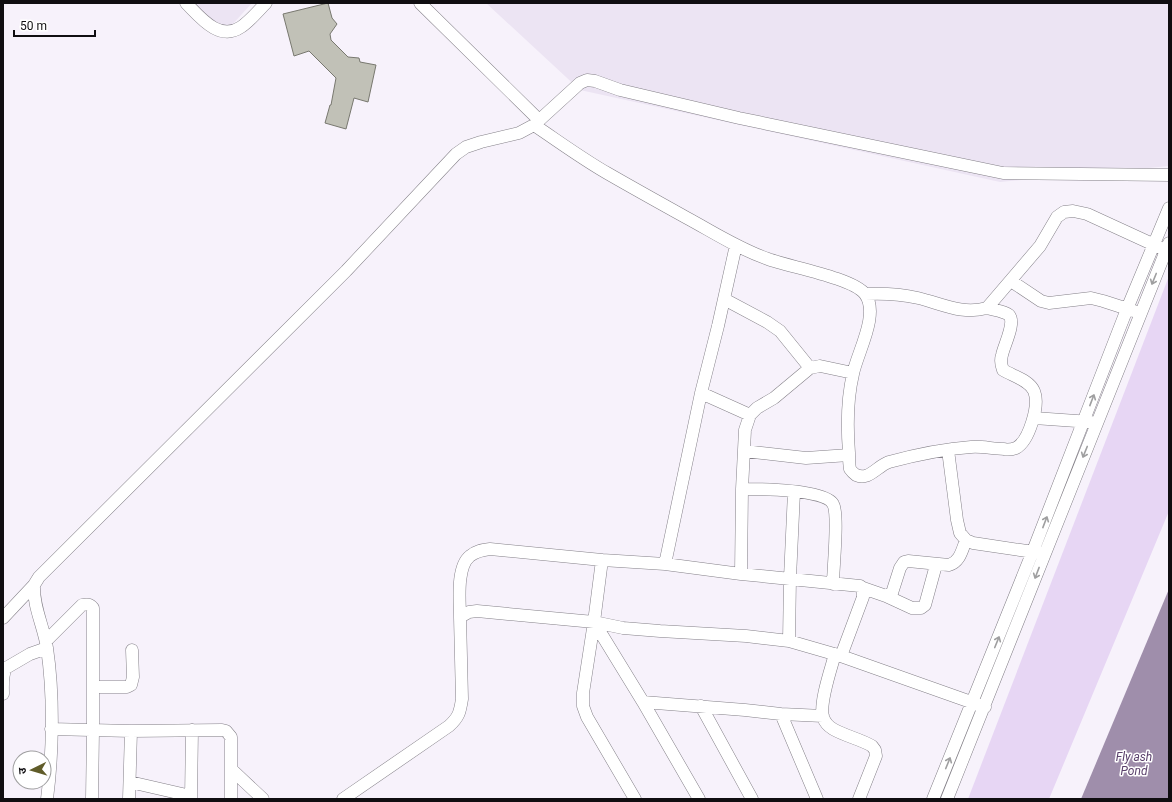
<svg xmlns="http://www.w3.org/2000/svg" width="1172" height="802" font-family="Roboto,'Noto Sans Devanagari',sans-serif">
<rect width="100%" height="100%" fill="#f7f2fb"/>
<path fill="#ece4f3" d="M184 3H252L220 38Z
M486 3H1169V166L1000 182 580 90Z"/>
<path fill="#e7d6f4" d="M1169 276V511L1049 799H968Z"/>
<path fill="#9f8eab" d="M1169 589V799H1081Z"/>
<path fill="#c1c1b7" stroke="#78786f" d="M328 3 332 18 337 24 330 34 331 40 348 57 359 58 360 62 376 65 368 102 354 98 346 129 325 123 330 105H331L336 78 309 51 294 56 283 14Z"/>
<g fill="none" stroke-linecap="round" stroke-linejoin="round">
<g stroke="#848088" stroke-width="13">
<path id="minor" d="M186 3C200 17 219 42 241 27 250 21 258 11 266 3
M420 3 539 120
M534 125C558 141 581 158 607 173 633 188 660 203 687 218 713 232 739 249 768 259 790 267 853 278 865 294 880 314 857 353 853 374 847 399 847 427 849 453 849 458 849 464 850 469 852 472 853 473 856 475 869 481 877 466 889 462 915 455 943 449 971 447 982 446 993 449 1004 449 1007 450 1013 449 1016 448 1029 441 1040 405 1034 391 1029 380 1013 376 1003 370 1001 365 1000 361 1002 355 1004 345 1016 323 1009 315 1004 311 994 310 987 308
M1011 281 1041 301 1049 303 1091 298 1103 301 1134 311
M865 294C883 293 900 294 918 298 943 304 962 315 987 308L1040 246 1057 217 1064 212 1073 211 1087 214 1161 248
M724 299 767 322 780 331 810 368
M701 393 750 415
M1034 418 1091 422
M948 450 957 520 960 533 966 540 973 543 1040 553
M744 451 806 458 849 455
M742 489C759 489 825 489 833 504 839 514 833 569 833 584
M602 560 594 622 583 693V706L587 717 635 799
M665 564 701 393 718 326 736 245
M741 574 742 489 745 430 750 415 757 408 774 398 810 368 820 366 853 373
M34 585C33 607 44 627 47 648 54 695 53 753 47 799
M863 588 886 596 892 593 900 568 904 562 908 561 949 565C960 562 962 550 966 540
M886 596 912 608H921L925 605 936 565
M460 617C460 602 456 567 470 556 476 551 482 550 490 549L602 560 665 564 741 574 860 586 863 588V597L841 656
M3 618 34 585 39 577 346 271 456 154 466 147 481 142 519 133 534 125 580 83 587 80 595 81 620 90 739 118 1003 173 1169 175
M594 622 643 702 699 799
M46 641 82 605C87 604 90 604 93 608V730L92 799
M789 641 790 578 794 492
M835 654C831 669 819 703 823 717 825 723 828 726 833 729 845 736 860 739 872 746L875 750 876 756 859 799
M93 687H127L131 685 133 677 132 650
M3 694C3 685 2 675 6 668L30 654 47 648
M643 702 745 710 781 714 823 716
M701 706 752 799
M781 714 817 799
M51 729 131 731 222 730 226 731 231 737V799
M231 769 263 799
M130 782 191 796
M129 799 131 731
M191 799 192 730
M343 799 449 726C459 717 460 712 462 699L460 617 469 612 477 611 594 622 623 628 660 631 746 636 789 641 841 656 985 707
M933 799 1033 551 1127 309 1169 208
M947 799 1169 243"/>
</g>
<use href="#minor" stroke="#fff" stroke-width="12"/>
</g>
<defs><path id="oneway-shaft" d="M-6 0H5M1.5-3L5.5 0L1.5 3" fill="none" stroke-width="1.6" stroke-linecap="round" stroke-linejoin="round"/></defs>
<g stroke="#9f9fa0">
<use href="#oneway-shaft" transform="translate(1154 279) rotate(112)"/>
<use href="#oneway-shaft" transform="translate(1092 400) rotate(-69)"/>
<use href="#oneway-shaft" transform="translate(1085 452) rotate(112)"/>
<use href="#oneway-shaft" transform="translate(1045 522) rotate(-69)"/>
<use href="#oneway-shaft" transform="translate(1037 573) rotate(111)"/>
<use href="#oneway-shaft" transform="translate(997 642) rotate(-68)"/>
<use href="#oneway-shaft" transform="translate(948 763) rotate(-68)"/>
</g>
<g text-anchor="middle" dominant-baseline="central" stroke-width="3" stroke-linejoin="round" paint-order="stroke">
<g font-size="12" font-style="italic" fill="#5a406b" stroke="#fff">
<text x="1134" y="757">Fly ash<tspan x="1134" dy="14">Pond</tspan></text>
</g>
</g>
<rect width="1172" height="802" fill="none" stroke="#100e11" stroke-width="8"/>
<g transform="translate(32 770) rotate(265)"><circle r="19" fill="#ffffff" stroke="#9f9fa0"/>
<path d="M0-3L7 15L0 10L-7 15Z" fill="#605c29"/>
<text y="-6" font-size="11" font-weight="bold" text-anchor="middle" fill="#100e11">उ</text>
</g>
<path d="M14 30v6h81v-6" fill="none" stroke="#100e11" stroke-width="2"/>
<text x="20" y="30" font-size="12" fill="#100e11" stroke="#ffffff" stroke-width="3" paint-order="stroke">50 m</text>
</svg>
